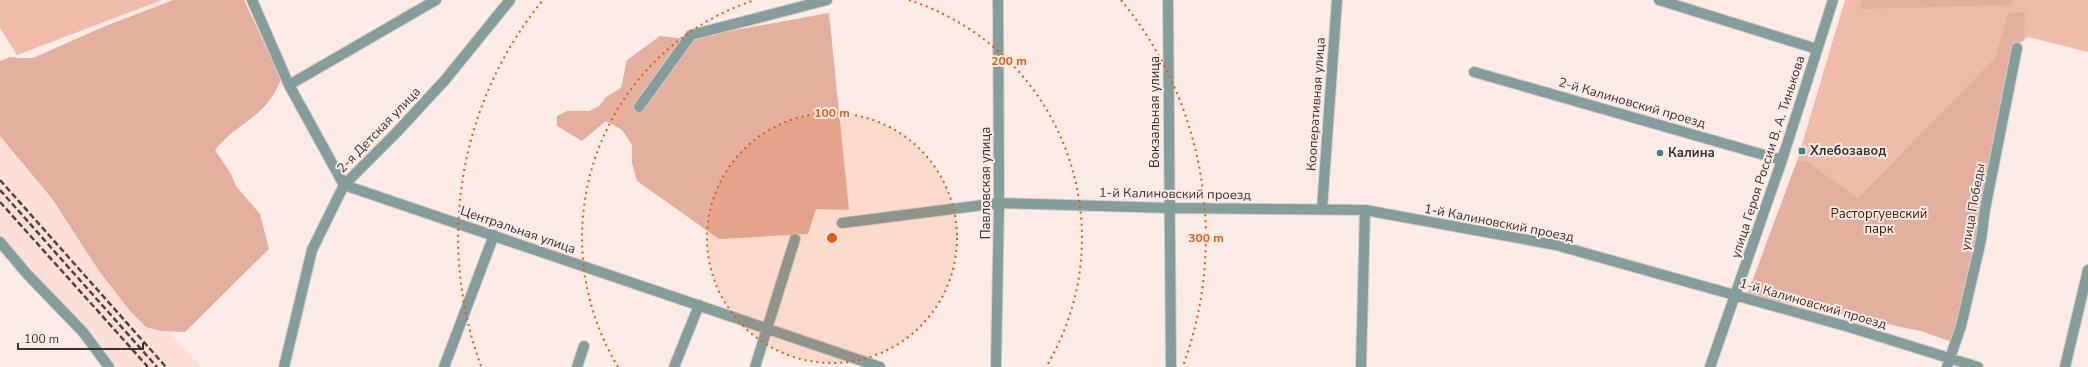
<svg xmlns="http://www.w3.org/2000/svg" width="2088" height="367" font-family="'Nunito Sans',sans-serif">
<rect width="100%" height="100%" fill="#fdece6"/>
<path fill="#fcdfd6" d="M0 136 56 205 177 326 170 333 201 367H107L0 240Z"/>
<path fill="#f0bbab" d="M0 0H162L17 55 0 28Z
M1845 0H2088V52L2028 37 2015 46 1950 341 1921 331 1748 293 1797 161Z"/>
<path fill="#e4af9e" d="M173 0H244L281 79C266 119 239 120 215 150L231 174 236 186 260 214 269 249 185 332 161 331 146 327 130 311 99 271 53 200 0 136V61L10 57 19 58H33L103 27Z
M1863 0H2012V5L1860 9Z
M2025 12 2024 40 2015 46 1981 207 1970 275 1963 307 1950 341 1921 331 1753 296 1748 293 1797 161H1806L1858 198 1995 58 2008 13Z
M829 13 849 210 816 209 808 234 719 239 637 181 632 163V145L622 130 606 121 582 141 557 126V116L567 111H589L599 106 606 97 621 88 627 60 660 36 686 39Z"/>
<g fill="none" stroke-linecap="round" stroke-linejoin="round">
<g stroke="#dacac5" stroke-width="12">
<path id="minor" d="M252 0 289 85 344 185 880 367
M1168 0 1171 367
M1659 0 1817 49
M1474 72 1782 160
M289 85 436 0
M639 107 691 35 827 0
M1322 209 1337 0
M842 223 999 203 1169 208 1365 210 1556 245 1849 327 1978 367
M0 242 27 274 83 332 109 367
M284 367 312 250 344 185 396 133 445 80 510 0
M444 367 494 235
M577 367 584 346
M674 367 699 305
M755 367 795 239
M996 367 999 203 998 0
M1361 367 1365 210
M1710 367 1782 160 1833 0
M1947 367 1961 326 1981 240 1985 209 2017 48
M2065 367 2088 270"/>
</g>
<use href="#minor" stroke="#839e9c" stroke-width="10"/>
<path stroke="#504541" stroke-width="2.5" stroke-dasharray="6 3" stroke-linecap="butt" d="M0 180 166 367
M0 190 157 367
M0 202 148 367"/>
</g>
<circle cx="832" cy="238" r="125" fill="#e8590c" fill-opacity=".12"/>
<g fill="none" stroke="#e8590c" stroke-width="2" stroke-dasharray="2 4">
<circle cx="832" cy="238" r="125"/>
<path d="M618 367A250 250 0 0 1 755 0M909 0A250 250 0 0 1 1046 367"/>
<path d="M481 366A374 374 0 0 1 543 0M1121 0A374 374 0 0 1 1183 366"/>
</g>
<g fill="#3e8683" stroke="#fdece6" stroke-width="1.5">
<rect x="1798" y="147" width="8" height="8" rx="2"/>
<circle cx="1660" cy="153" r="4"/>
</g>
<g text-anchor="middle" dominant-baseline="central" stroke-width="4" stroke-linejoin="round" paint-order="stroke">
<g font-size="13" fill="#3c312e" stroke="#fdece6">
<text transform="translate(1632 103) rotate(16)">2-й Калиновский проезд</text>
<text transform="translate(1316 104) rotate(-86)">Кооперативная улица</text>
<text transform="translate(1155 112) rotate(-90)">Вокзальная улица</text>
<text transform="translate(379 130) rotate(-46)">2-я Детская улица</text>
<text transform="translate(1768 157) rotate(-72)">улица Героя России В. А. Тинькова</text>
<text transform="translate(986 183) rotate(-90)">Павловская улица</text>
<text transform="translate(1175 194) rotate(1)">1-й Калиновский проезд</text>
<text transform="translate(1973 207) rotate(-80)">улица Победы</text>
<text transform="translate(1499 223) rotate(11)">1-й Калиновский проезд</text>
<text transform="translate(518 230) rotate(19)">Центральная улица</text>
<text transform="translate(1813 304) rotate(16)">1-й Калиновский проезд</text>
</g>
<g font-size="13" font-weight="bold" fill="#3c312e" stroke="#fdece6" text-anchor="start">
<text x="1810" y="151">Хлебозавод</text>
<text x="1668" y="153">Калина</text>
</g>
<g font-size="13" fill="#4f1000" stroke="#fdece6">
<text x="1879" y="214">Расторгуевский<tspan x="1879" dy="15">парк</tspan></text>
</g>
</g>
<circle cx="832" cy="238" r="6" fill="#e8590c" stroke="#fdece6" stroke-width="2"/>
<g font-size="12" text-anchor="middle" font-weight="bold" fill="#e8590c" stroke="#fdece6" stroke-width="4" stroke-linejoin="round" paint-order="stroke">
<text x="1009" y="65">200 m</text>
<text x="832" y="117">100 m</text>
<text x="1206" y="242">300 m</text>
</g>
<path d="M18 343v6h125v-6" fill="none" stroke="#3c312e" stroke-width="2"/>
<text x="24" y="343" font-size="12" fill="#3c312e" stroke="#fdece6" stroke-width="3" paint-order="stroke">100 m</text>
</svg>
